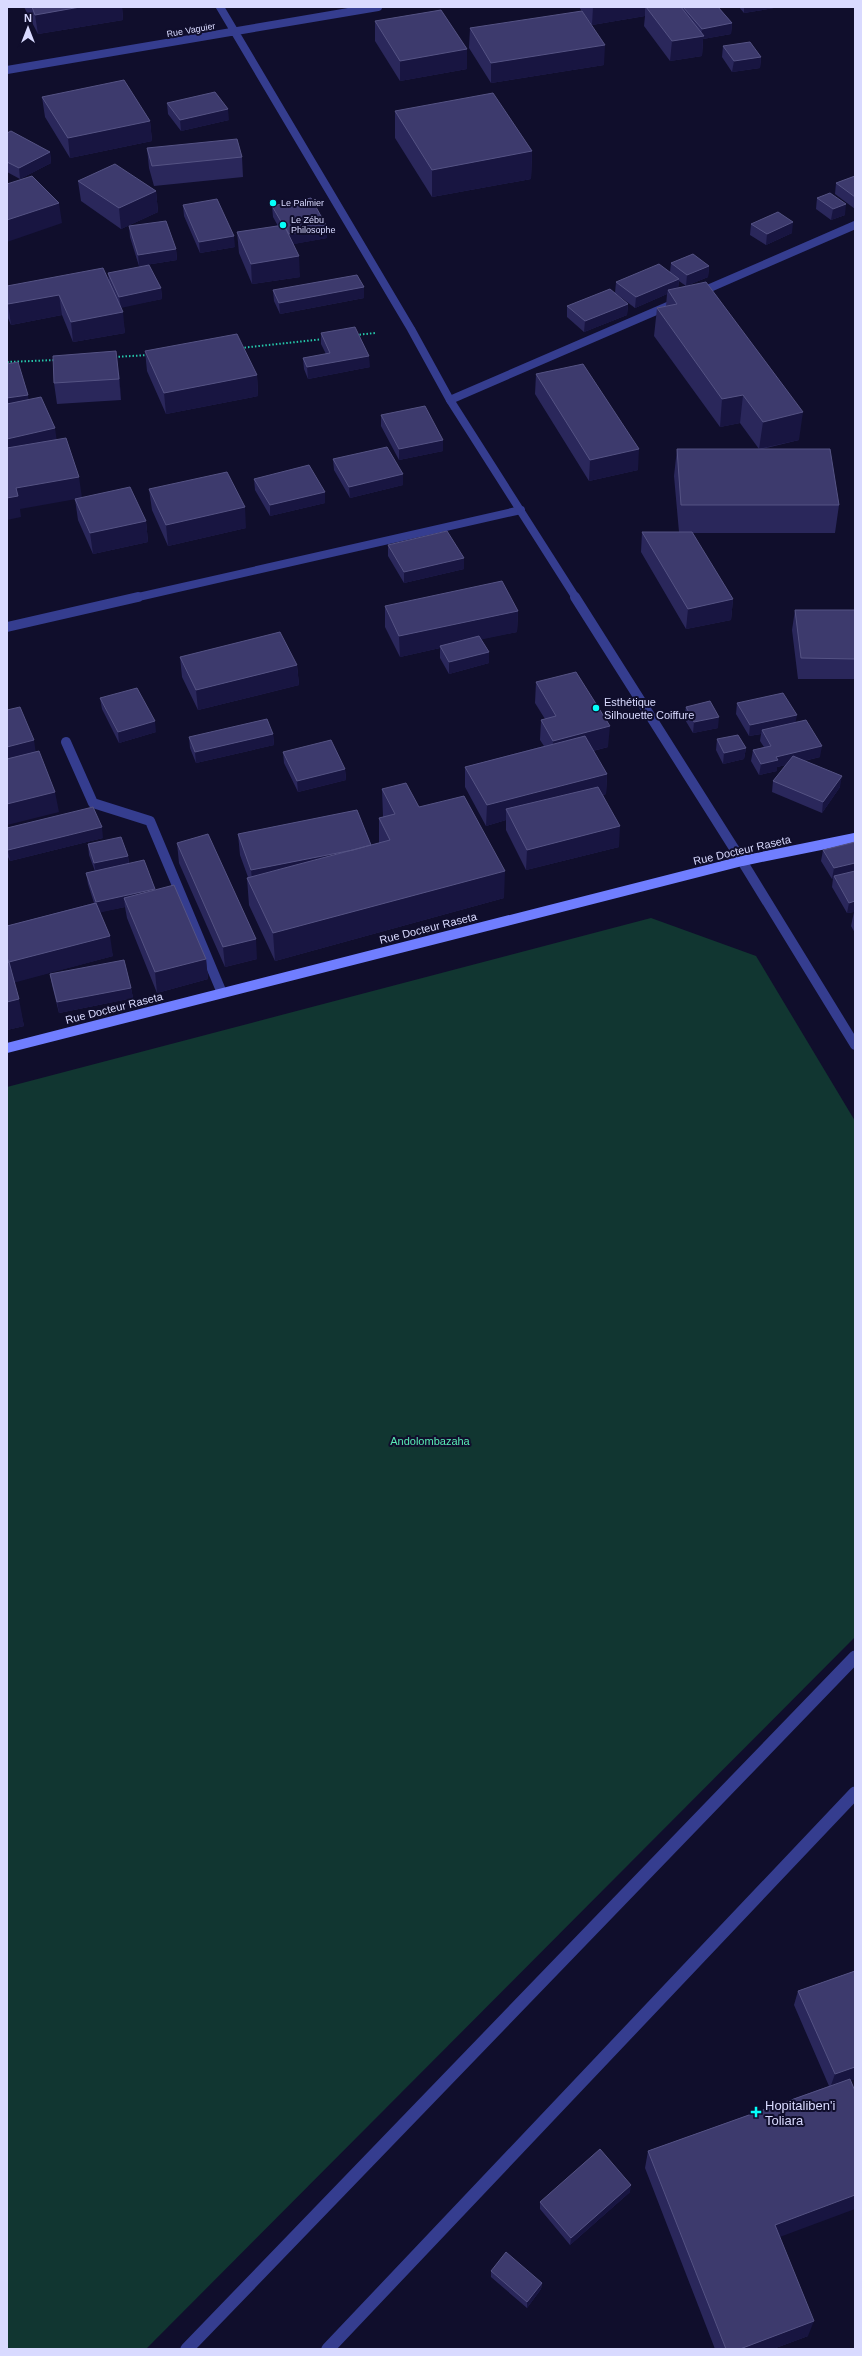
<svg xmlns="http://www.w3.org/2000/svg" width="862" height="2356" font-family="Helvetica,sans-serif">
<rect width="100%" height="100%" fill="#100e2c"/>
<path fill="#113631" d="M651 918 756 956 855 1121V1637L146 2349H7V1087Z"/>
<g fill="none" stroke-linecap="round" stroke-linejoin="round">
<path stroke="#25c8aa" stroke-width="2" stroke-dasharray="1.5 2" stroke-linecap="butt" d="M356 335 375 333
M241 348 324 339
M115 357 148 355
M7 362 56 360"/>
<path stroke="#353d8f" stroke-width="10" d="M66 742 93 803 150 821 222 993"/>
<path stroke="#353d8f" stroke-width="8" d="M696 294 855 225
M450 400 670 305
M134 598 521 510"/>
<path stroke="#353d8f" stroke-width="10" d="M7 627 138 597"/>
<path stroke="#353d8f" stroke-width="8" d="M220 7 411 329 450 400 576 598
M7 70 378 7"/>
<path stroke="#353d8f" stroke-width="10" d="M575 597 742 861 855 1045"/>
<path stroke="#353d8f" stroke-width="13" d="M187 2349 855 1657
M328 2349 855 1793"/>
<path stroke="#707eff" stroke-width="10" d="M7 1048 742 861 855 838"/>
</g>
<path fill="#2a275b" d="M24 7H122L123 20 38 34Z
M579 7H718L732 23 731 34 703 39 702 56 670 61 644 26 645 16 592 25Z
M739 7H780L744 13Z
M375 21 467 69 400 81 375 41Z
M470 28 604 65 491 83 469 48Z
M723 46 761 57 760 68 732 72 722 57Z
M42 97 150 121 152 141 70 158 45 117Z
M167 103 229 120 181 131 168 114Z
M395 111 532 151 531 179 432 197 395 138Z
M7 133 50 152 51 163 20 179 7 172Z
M147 148 242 157 243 177 154 186 149 168Z
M855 176V209L835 194 836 183Z
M78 181 156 191 158 212 121 229 81 201Z
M817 198 845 215 831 220 816 209Z
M183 205 235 247 200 253 184 216Z
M272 206 327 227V238L293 244 300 277 252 284 239 253 237 232 278 226 273 217Z
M751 224 792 233 766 245 750 235Z
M129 226 176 249 177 260 139 266 130 237Z
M671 263 709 266 708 277 686 286 679 281 678 288 799 440 762 449 839 505 835 533H692L733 599 731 620 686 629 641 552 642 532H679L674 476 677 449H759L740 423 720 427 654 336 657 308 666 306 667 294 635 308 615 293 616 282 670 272Z
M108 273 161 288 162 299 121 307 125 333 73 342 62 315 11 325 7 316V286L109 281Z
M364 287V298L280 314 274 301 273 290Z
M628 304 627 315 584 332 567 317V306Z
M321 333 370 367 308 379 304 369 303 358 326 354 321 344Z
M145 351 257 375 258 396 166 414 147 371Z
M119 372 121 400 57 404 54 383Z
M536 374 638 470 589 481 535 394Z
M381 415 443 440V451L399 460 381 426Z
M333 459 403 474V485L350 498 334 470Z
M254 479 325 503 270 516 255 490Z
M149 489 246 528 168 546 152 510Z
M75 499 146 521 148 542 93 554 78 520Z
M388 545 464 569 404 583 388 556Z
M385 606 518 611 517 632 481 639 489 652V663L449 674 440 658V648L400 657 385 627Z
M795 610H855V679H798L792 630Z
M180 657 297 665 299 685 198 710 182 677Z
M536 682 608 747 593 751 607 774 606 794 603 795 619 847 526 870 506 830V820L486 826 465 787V767L544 746 540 740 541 720 545 719 535 703Z
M100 698 156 732 119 743 102 709Z
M737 703 796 722 820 757 804 761 840 787 822 813 772 792 773 781 786 765 777 767V771L759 775 751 761 753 750 764 747 760 741 761 734 749 736 736 714Z
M686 707 718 728 693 733 684 718Z
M273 734 274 745 196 763 190 748 189 737Z
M717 739 746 748 744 759 723 764 716 750Z
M283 752 345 769 346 780 298 792 284 763Z
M382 789 419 807 504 898 275 961 249 905 247 878 248 877 240 855 238 834 371 845 379 843V818L383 817Z
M7 828 103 838 10 861 7 855Z
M855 842V933L851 926 854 912 847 913 832 887 833 878 832 879 821 861 823 850Z
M177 843 257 959 225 967 179 863Z
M88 844 128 856 129 863 155 890 206 959 208 979 157 993 127 918 125 907 100 912 113 956 14 982 24 1026 7 1030V926L94 903 88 884 86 873 95 871 89 855Z
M50 974 131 988 133 998 59 1013 52 985Z
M855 1971V2079L850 2080 780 2237 808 2336 773 2349H715L645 2168 648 2151 829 2086 794 2005 798 1991Z
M630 2192 570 2245 540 2209V2202Z
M491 2271 542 2283 541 2289 527 2308 491 2277Z"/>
<path fill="#181541" d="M80 7H122L123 20 38 34 35 15Z
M593 7H645V16L592 25Z
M744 7H780L744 13Z
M732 23 731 34 703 39 702 56 670 61 672 41 701 37 702 29Z
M605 45 604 65 491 83V63Z
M467 49V69L400 81V61Z
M761 57 760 68 732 72 734 61Z
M228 109 229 120 181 131 180 120Z
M150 121 152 141 70 158 68 138Z
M532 151 531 179 432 197V170Z
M50 152 51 163 20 179 19 168Z
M156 191 158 212 121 229 119 208Z
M59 203 62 223 7 242V220Z
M846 204 845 215 831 220 833 209Z
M793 222 792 233 766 245 767 234Z
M327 227V238L289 245 288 234Z
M234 236 235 247 200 253 199 242Z
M176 249 177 260 139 266 138 255Z
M299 256 300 277 252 284 251 264Z
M709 266 708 277 686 286 687 275Z
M679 279 678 290H668L667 294 635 308 636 297Z
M364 287V298L280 314 279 303Z
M161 288 162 299 121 308 119 297Z
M59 295 62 315 11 325 8 304Z
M628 304 627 315 584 332 585 321Z
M123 312 125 333 73 342 71 322Z
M116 351 119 372 121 400 119 379Z
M369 356 370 367 308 379 307 367Z
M257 375 258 396 166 414 164 393Z
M28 395 31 416 7 420V398Z
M743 395 740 423 720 427 722 399Z
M803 412 799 440 759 449 763 422Z
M55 428 58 449 7 460V439Z
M443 440V451L399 460V449Z
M639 449 638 470 589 481 590 460Z
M403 474V485L350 498 349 487Z
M79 477 82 498 20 509 21 517 7 520V498L16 488Z
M325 492V503L270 516V505Z
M245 507 246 528 168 546 166 525Z
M146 521 148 542 93 554 90 533Z
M464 558V569L404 583V572Z
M733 599 731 620 686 629 688 609Z
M518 611 517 632 441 648 440 646V648L400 657 399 636Z
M489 652V663L449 674V662Z
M297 665 299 685 198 710 196 690Z
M797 715 795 726 762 730 761 734 749 736 750 725Z
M719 717 718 728 693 733 694 722Z
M155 721 156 732 119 743 118 732Z
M610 726 608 747 552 761 553 741Z
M273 734 274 745 196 763 195 752Z
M34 740 37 761 7 769V747Z
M822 746 820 757 777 767V771L759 775 761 764 776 757Z
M746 748 744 759 723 764 724 753Z
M345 769 346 780 298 792 297 781Z
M607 774 606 794 511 819 506 809V820L486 826 487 805Z
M842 776 840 787 822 813 823 802Z
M55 792 59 812 7 825V804Z
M620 826 619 847 526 870 527 850Z
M102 827 103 838 10 861 8 850Z
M371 846 253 891 251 870Z
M128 856 129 867 96 874 94 863Z
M855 863V873L834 876 833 878 832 879 834 868Z
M505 871 504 898 275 961 273 933Z
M155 889 156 900 124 898 125 907 98 913 96 902Z
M855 901 854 912 847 913 849 903Z
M110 936 113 956 13 983 9 962Z
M256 939 257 959 225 967 223 947Z
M206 959 208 979 157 993 155 972Z
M131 988 133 998 59 1013 57 1002Z
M19 999 24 1026 7 1030V1002Z
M855 2067V2079L830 2088 835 2074Z
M631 2185 630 2192 570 2245 571 2238Z
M855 2195V2209L769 2241 775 2225Z
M542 2283 541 2289 527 2308V2302Z
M814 2321 808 2336 773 2349H740Z"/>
<path fill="#3d3a6d" stroke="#555384" d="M32 7H80L35 15Z
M646 7H681L704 36 672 41Z
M683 7H718L732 23 702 29Z
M441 10 467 49 400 61 375 21Z
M582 11 605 45 491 63 470 28Z
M750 42 761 57 734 61 723 46Z
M124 80 150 121 68 138 42 97Z
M215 92 228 109 180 120 167 103Z
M493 93 532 151 432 170 395 111Z
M11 131 50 152 19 168 7 162V133Z
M237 139 242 157 152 166 147 148Z
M115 164 156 191 119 208 78 181Z
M32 176 59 203 7 220V184Z
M855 176V197L836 183Z
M830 193 846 204 833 209 817 198Z
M311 198 327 227 289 234 284 225H283L272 206Z
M217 199 234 236 199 242 183 205Z
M778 212 793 222 767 234 751 224Z
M166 221 176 249 138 255 129 226Z
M284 225 299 256 251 264 237 232Z
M693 254 709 266 687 275 671 263Z
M659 264 679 279 636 297 616 282Z
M149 265 161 288 119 297 108 273Z
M103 268 123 312 71 322 59 295 8 304 7 302V286Z
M357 275 364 287 279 303 273 290Z
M706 282 803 412 763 422 743 395 722 399 657 308 677 304 668 290Z
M610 289 628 304 585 321 567 306Z
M355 327 369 356 307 367 303 358 330 353 321 333Z
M237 334 257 375 164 393 145 351Z
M116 351 119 379 54 383 53 356Z
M18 362 28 395 7 398V364Z
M583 364 639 449 590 460 536 374Z
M41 397 55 428 7 439V404Z
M425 406 443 440 399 449 381 415Z
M66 438 79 477 16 488 18 496 7 498V448Z
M387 447 403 474 349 487 333 459Z
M677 449H830L839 505H681Z
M309 465 325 492 270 505 254 479Z
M227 472 245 507 166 525 149 489Z
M130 487 146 521 90 533 75 499Z
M447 531 464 558 404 572 388 545Z
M642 532H692L733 599 688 609Z
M502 581 518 611 399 636 385 606Z
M795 610H855V659L801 658Z
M280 632 297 665 196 690 180 657Z
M479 636 489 652 449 662 440 646Z
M576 672 610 726 553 741 541 720 556 716 536 682Z
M137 688 155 721 118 732 100 698Z
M783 693 797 715 750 725 737 703Z
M710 701 719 717 694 722 686 707Z
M20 707 34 740 7 747V710Z
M267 719 273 734 195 752 189 737Z
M806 720 822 746 776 757 778 760 761 764 753 750 771 746 762 730Z
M738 735 746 748 724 753 717 739Z
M585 736 607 774 487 805 465 767Z
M331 740 345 769 297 781 283 752Z
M39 751 55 792 7 804V759Z
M793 756 842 776 823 802 773 781Z
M406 783 419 807 464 796 505 871 273 933 247 878 390 840 379 818 395 814 382 789Z
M598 787 620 826 527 850 506 809Z
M93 807 102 827 8 850 7 849V828Z
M357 810 371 845 353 850 251 870 238 834Z
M208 834 256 939 223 947 177 843Z
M121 837 128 856 94 863 88 844Z
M855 842V863L834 868 823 850Z
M144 860 155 889 96 902 86 873Z
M855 871V901L849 903 834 876Z
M174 885 206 959 155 972 124 898Z
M96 903 110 936 9 962 7 958V926Z
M124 960 131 988 57 1002 50 974Z
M9 962 19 999 7 1002V963Z
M855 1971V2067L835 2074 798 1991Z
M850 2079 855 2091V2195L775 2225 814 2321 740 2349H726L648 2151Z
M600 2149 631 2185 571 2238 540 2202Z
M506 2252 542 2283 527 2302 491 2271Z"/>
<g fill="#05fffa" stroke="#100e2c" stroke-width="1.5">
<circle cx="273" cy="203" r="4"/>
<circle cx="283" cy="225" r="4"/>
<circle cx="596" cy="708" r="4"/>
<path d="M754 2106h4v4h4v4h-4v4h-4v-4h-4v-4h4z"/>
</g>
<g text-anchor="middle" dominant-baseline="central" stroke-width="4" stroke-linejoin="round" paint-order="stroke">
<g font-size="9" fill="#d9daff" stroke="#100e2c">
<text transform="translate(191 30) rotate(-10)">Rue Vaguier</text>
</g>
<g font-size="9" fill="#d9daff" stroke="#100e2c" text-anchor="start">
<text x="281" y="203">Le Palmier</text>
<text x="291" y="220">Le Zébu<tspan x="291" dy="10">Philosophe</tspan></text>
</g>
<g font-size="11" fill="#d9daff" stroke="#100e2c" text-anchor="start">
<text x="604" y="702">Esthétique<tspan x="604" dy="13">Silhouette Coiffure</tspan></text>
</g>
<g font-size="11" fill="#d9daff" stroke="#100e2c">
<text transform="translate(742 850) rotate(-13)">Rue Docteur Raseta</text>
<text transform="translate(428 928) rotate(-14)">Rue Docteur Raseta</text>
<text transform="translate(114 1008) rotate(-14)">Rue Docteur Raseta</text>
</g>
<g font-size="11" fill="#59ebb5" stroke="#100e2c">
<text x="430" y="1441">Andolombazaha</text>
</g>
<g font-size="13" fill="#d9daff" stroke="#100e2c" text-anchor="start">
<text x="765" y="2105">Hopitaliben'i<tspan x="765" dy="15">Toliara</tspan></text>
</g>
</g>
<rect width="862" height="2356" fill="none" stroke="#d9daff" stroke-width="16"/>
<g transform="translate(28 28)" stroke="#100e2c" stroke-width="3" paint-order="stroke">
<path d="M0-3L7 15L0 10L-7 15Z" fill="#d9daff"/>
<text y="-6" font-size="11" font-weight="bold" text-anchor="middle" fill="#d9daff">N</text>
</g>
</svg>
